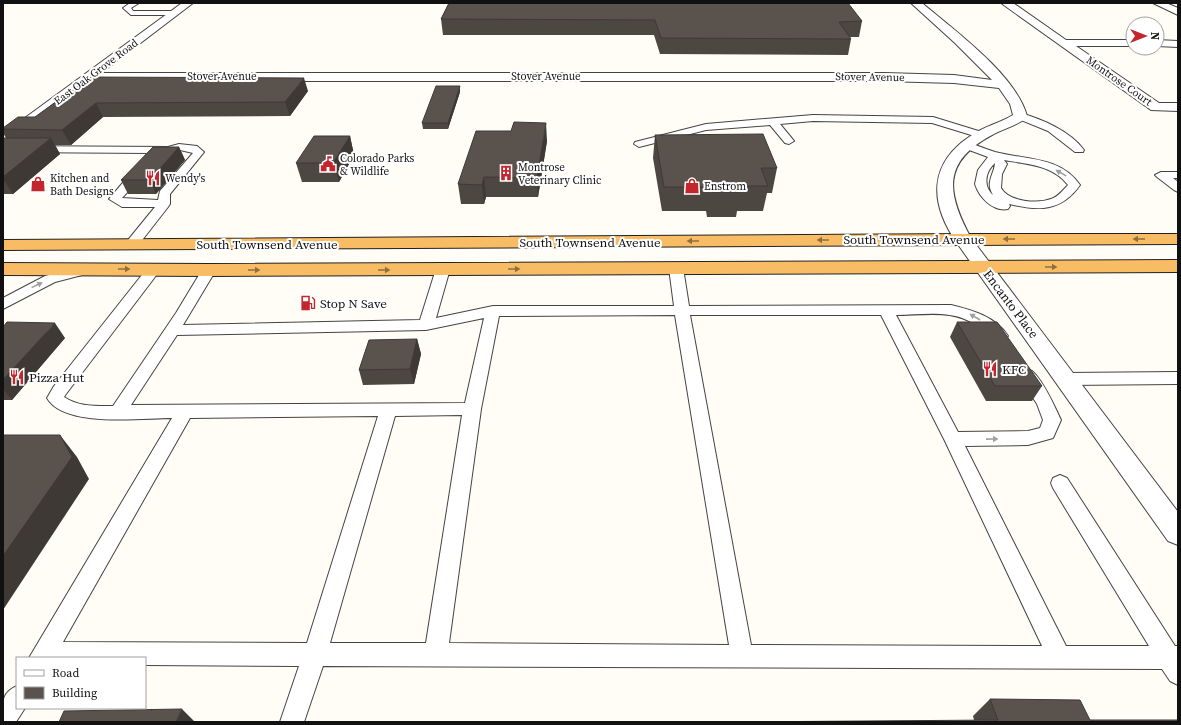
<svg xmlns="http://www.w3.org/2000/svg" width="1181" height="725" font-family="'Source Serif 4',serif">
<rect width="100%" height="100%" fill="#fffdf5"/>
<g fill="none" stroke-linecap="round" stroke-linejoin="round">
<g stroke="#444" stroke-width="2">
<path id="service" d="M130 3H139L131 8 133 11H174L178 13 174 15H131L123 8Z
M1020 113C1042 119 1070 131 1084 150L1083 152H1075L1048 131 1016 118 1015 116 1016 114Z
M813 115 933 117 985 133 986 135 981 138 932 123 813 121 780 124 794 141 789 144 785 143 770 125 706 130 639 147 634 144 635 142 706 124Z
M965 142C975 144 985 149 995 152 1025 160 1060 156 1080 185 1061 212 1038 211 1009 204L1010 206 1008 209C993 212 979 197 975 184L978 170 988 157 961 147 960 145 961 143ZM1004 160C1027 164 1053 165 1068 185 1063 190 1058 197 1051 199 1038 204 1009 202 1001 188L1002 174 1007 164ZM995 163C994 175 985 182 993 195 983 186 985 172 995 163Z
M179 144 197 146 204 152 170 194V204L168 207 136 248 131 249 124 245 155 207H122L109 199 126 179 152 153 3 152V146L168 147ZM180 150 193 153 160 191 158 200 122 198 160 157Z
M1161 172H1178V178H1173L1178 182V192L1174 190 1157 177 1155 175Z
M676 264 681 265 683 268 689 306 951 305C972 310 996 317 1008 336L1005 340C992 343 981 326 969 321 947 310 920 315 896 315L958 432 1028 431 1040 428 1043 420 1037 404 1018 375 1020 371C1024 370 1028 369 1032 371 1043 380 1055 407 1061 420L1053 438 1028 445 965 446 1066 646H1149L1053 488 1051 483 1053 478 1060 475 1067 478 1175 646H1178V685L1170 681 1162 669 323 666 304 722H280L299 666 145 665V658H29L172 418C142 418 64 428 47 398L54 386 149 266H159L161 269 66 394 64 397C79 407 96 406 113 406L176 313 202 270 204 267H214L216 270 183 325 420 320 436 269 438 266H448L450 269 436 318 493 306H674L669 268 671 265ZM675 315 729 645 449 643 481 409 499 316ZM690 315H881L944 439 1042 646 751 645ZM484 318 465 403 131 405 177 335 426 330ZM462 415 426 643H330L395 416ZM378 416 307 643 63 642 190 418Z
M85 266 90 267 92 270 90 273 55 282 3 309V298L45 276Z
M1178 372V384L1066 385 1060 383 1058 379 1060 375 1066 373Z
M17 686V708H25L16 722H3C3 705 0 693 17 686Z"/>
</g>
<g stroke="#444" stroke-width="2">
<path id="minor" d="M911 3H922C954 30 1016 75 1027 116L1025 119C1015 126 1003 129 992 135 941 162 947 194 971 238L1178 512V545L1168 541 957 243C929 203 928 163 972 135 985 126 1000 123 1013 115L1010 104 999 88 954 83 884 81H96L90 77 96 73H884L954 75 992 80 955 43Z
M1001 3H1013L1066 40H1133V46H1076L1159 103H1178V111L1151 110Z
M1153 3H1166L1178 8V15Z
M1157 40 1178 41V47L1157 46Z"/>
</g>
<g stroke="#444" stroke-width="2">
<path id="tertiary" d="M182 3H193L8 144 3 145V134Z"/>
</g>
<g stroke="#222" stroke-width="2">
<path id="trunk" d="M963 234H1178V244L3 250V240Z
M1178 260V272L209 276 3 275V263L209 264Z"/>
</g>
<use href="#service" fill="#fff" fill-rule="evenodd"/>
<use href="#minor" fill="#fff" fill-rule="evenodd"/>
<use href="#tertiary" fill="#fff" fill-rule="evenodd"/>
<use href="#trunk" fill="#f7bc64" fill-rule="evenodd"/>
</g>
<path fill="#4d4742" d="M449 3 862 21 859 37H850L851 39 848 55 660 54 654 35H443L441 19Z
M90 77 308 91 290 116 103 117 71 145H55L60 154 13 194H3V138H6L3 133V128L35 117Z
M460 92 448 129H423L422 123Z
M511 131 547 141 538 197H486L484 204H461L458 184Z
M655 135 777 168 772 193H767L763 211H737L736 217H707L706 211H662L653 158Z
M350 136 354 155 339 182H302L296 163Z
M179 147 185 160 156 194H128L121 180Z
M957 322 1042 386 1032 401H986L950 337Z
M3 327 65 338 12 400H3Z
M417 339 421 354 414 384 363 385 359 370Z
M990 699 1090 720H974L973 716Z"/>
<path fill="#3f3936" d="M304 78 308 91 290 116 285 102Z
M460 86V92L448 129V123Z
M96 103 103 117 71 145 62 130Z
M546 123 547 141 538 197 537 178Z
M350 136 354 155 339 182 333 163Z
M51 138 60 154 13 194 3 179V177Z
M179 147 185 160 156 194 150 180Z
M484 177 486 197 484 204 482 185Z
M55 323 65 338 12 400 3 389V380Z
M417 339 421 354 414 384 410 369Z
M60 435 77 457 89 479 3 610V556Z
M182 709 195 722H176Z"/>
<path fill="#5a524d" stroke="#3f3936" d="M449 3H848L862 21 839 22 851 39 661 38 655 20 441 19Z
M90 77 304 78 285 102 96 103 62 130 3 129V128L18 117H35Z
M436 86H460L448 123H422Z
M514 122 546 123 537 178 484 177 482 185 458 184 476 131H511Z
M763 134 777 168H761L768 186H739L740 192H711L710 187H664L655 135Z
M314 136H350L333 163H296Z
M3 138H51L3 177Z
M153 147H179L150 180H121Z
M7 322 55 323 3 380V327Z
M957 322H997L1042 386H995Z
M417 339 410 369 359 370 369 340Z
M3 435H60L72 457 3 556Z
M990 699 1080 700 1090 720H1178V722H730L998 720Z
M182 709 176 722H59L64 711Z"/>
<defs><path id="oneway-solid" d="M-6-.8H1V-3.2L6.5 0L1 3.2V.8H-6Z"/></defs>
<g fill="#a0a0a0">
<use href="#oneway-solid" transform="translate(1061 173) rotate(-151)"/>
<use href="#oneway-solid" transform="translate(37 285) rotate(-26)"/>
<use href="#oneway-solid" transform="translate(975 317) rotate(-150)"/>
<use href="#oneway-solid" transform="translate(992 439) rotate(-1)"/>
</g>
<g fill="#906f3f">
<use href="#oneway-solid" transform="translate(1009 239) rotate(-180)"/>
<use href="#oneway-solid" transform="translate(1139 239) rotate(-180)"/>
<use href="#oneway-solid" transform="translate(823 240) rotate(180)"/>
<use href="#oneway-solid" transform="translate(693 241) rotate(180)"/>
<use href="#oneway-solid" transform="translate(1051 267)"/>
<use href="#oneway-solid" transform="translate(124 269)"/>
<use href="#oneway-solid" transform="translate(514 269)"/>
<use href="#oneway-solid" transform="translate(254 270)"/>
<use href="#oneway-solid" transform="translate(384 270)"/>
</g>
<defs>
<g id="civic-bare" transform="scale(1.2)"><path d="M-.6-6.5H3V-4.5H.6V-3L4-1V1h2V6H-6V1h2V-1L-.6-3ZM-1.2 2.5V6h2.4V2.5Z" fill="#c4262e" stroke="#fff" stroke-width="2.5" paint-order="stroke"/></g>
<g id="building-bare" transform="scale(1.2)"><path d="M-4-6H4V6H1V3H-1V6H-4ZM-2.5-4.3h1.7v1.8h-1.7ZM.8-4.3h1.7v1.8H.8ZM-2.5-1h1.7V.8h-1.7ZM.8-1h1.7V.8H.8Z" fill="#c4262e" stroke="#fff" stroke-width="2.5" paint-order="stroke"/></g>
<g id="restaurant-bare" transform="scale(1.2)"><path d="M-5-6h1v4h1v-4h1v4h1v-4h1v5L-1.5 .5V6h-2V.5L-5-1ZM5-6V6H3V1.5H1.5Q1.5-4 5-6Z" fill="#c4262e" stroke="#fff" stroke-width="2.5" paint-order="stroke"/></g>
<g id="shop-bare" transform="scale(1.2)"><path d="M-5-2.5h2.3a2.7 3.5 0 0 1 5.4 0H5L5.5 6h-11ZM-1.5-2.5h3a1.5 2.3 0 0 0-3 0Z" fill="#c4262e" stroke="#fff" stroke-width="2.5" paint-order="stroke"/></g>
<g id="fuel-bare" transform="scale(1.2)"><path d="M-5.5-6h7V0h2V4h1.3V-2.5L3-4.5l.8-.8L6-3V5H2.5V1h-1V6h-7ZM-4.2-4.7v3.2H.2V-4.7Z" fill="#c4262e" stroke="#fff" stroke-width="2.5" paint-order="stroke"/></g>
</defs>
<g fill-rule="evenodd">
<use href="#civic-bare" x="328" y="164"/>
<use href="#building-bare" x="506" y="173"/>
<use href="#restaurant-bare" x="153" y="178"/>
<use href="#shop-bare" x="38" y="184"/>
<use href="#shop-bare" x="692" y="186"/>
<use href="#fuel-bare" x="308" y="303"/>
<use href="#restaurant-bare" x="990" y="369"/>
<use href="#restaurant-bare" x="17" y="377"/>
</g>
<g text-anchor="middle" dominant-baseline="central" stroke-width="4" stroke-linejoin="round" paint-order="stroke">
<g font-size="11" fill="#111" stroke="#fff">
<text transform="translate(96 72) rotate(-37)">East Oak Grove Road</text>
<text x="222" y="76">Stover Avenue</text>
<text x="546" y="76">Stover Avenue</text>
<text transform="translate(870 77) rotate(1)">Stover Avenue</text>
<text transform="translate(1119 81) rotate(35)">Montrose Court</text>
</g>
<g font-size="11" fill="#111" stroke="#fff" text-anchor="start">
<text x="340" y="158">Colorado Parks<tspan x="340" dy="13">&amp; Wildlife</tspan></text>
<text x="518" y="167">Montrose<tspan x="518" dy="13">Veterinary Clinic</tspan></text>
<text x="50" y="178">Kitchen and<tspan x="50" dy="13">Bath Designs</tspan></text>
<text x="165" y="178">Wendy's</text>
<text x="704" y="186">Enstrom</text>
</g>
<g font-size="13" fill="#111" stroke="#fff">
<text x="914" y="239">South Townsend Avenue</text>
<text x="590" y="242">South Townsend Avenue</text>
<text x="267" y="244">South Townsend Avenue</text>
<text transform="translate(1011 304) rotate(53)">Encanto Place</text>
</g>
<g font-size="13" fill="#111" stroke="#fff" text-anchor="start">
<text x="320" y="303">Stop N Save</text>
<text x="1002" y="369">KFC</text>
<text x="29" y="377">Pizza Hut</text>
</g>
</g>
<rect width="1181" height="725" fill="none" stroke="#111111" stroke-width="8"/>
<rect x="16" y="657" width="130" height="52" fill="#ffffff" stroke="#a0a0a0"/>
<rect x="24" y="670" width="20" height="6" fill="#ffffff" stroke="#a0a0a0"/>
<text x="52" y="677" font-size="12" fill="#111111">Road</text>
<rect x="24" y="687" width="20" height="12" fill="#5a524d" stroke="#a0a0a0"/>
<text x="52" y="697" font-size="12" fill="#111111">Building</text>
<g transform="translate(1145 36) rotate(90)"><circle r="19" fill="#ffffff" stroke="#a0a0a0"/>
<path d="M0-3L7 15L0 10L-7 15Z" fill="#c4262e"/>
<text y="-6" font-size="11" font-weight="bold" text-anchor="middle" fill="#111111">N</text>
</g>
</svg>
